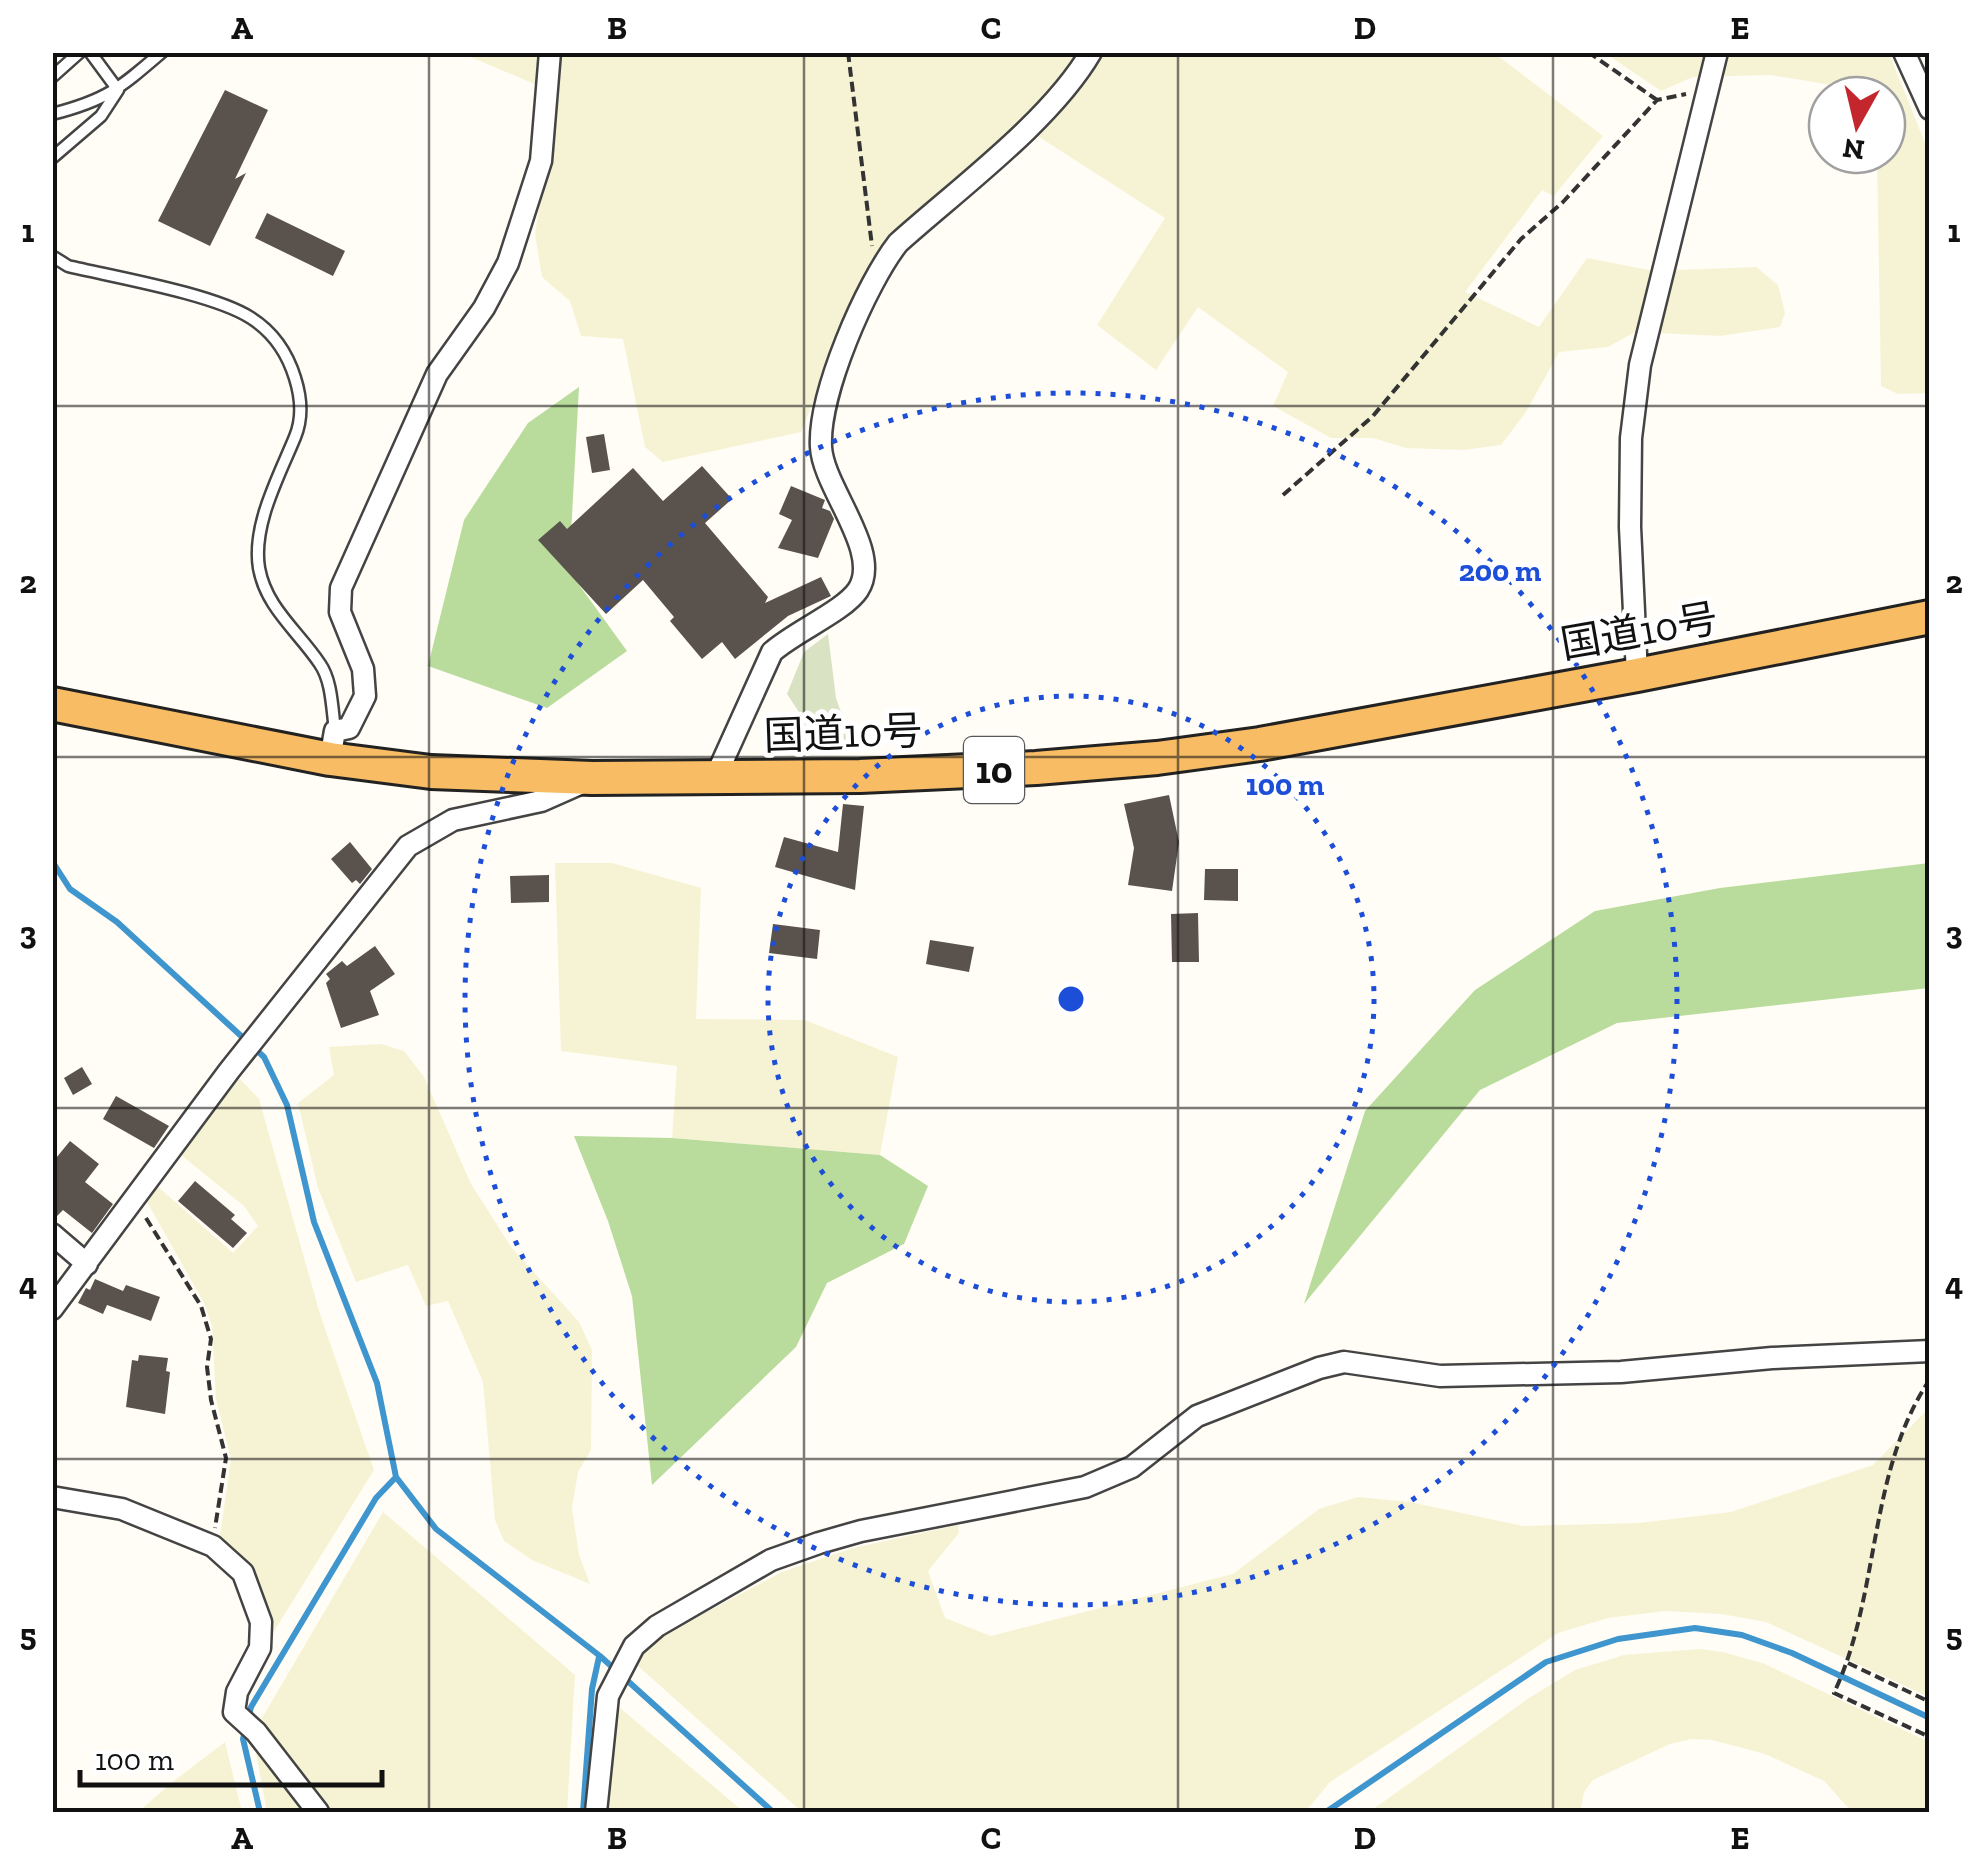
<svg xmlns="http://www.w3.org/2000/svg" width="1982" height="1865" font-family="'Zilla Slab','Noto Sans JP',serif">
<rect width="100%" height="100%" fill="#fffdf5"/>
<path fill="#f6f3d4" d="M461 53H1494L1603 136 1554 196 1542 190 1465 292 1539 327 1587 258 1654 271 1756 267 1778 285 1785 313 1780 327 1720 336 1635 332 1608 347 1559 352 1526 412 1501 445 1464 450 1406 448 1373 438H1331L1273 406 1288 372 1198 307 1156 370 1097 325 1165 218 1019 124 887 237 863 278 801 432 663 462 645 447 623 339 581 336 570 301 542 277 535 234 558 94Z
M1605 53H1889L1929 153V393L1898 394 1881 386 1877 155H1887V95H1856L1832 85 1771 75 1693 77 1661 91Z
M555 863H612L701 888 696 1019 805 1020 898 1057 880 1155 672 1138 677 1066 561 1051Z
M381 1044 404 1051 424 1077 471 1184 512 1248 579 1322 592 1350 591 1450 578 1472 572 1508 579 1555 590 1584 532 1560 504 1541 495 1520 483 1382 448 1301 426 1306 408 1265 356 1282 318 1188 298 1103 334 1075 329 1047Z
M238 1077 259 1099 320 1314 374 1470 273 1633 266 1610 220 1536 231 1459 216 1399 212 1326 204 1303 146 1200 156 1185 233 1253 258 1226 244 1206 181 1155Z
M1929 1408V1697L1766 1622 1721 1614 1665 1611 1608 1618 1558 1633 1330 1782 1305 1812H802L638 1666 640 1652 658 1638 782 1572 853 1548 958 1525 959 1533 928 1571 945 1618 991 1636 1233 1574 1319 1509 1358 1497 1410 1502 1523 1526 1639 1523 1731 1512 1873 1465Z
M383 1512 575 1675 567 1812H267L255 1748 262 1718Z
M1700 1649 1723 1652 1765 1664 1929 1742V1812H1852L1824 1781 1765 1754 1712 1740 1691 1739 1670 1744 1593 1780 1584 1792 1580 1812H1369L1529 1698 1575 1670 1624 1655Z
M610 1707 620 1708 744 1812H603Z
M225 1742 242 1812H138L175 1780Z"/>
<path fill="#b9dc9c" d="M579 387 569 571 627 651 547 708 428 666 464 520 528 423Z
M1929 863V988L1617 1023 1480 1090 1304 1304 1365 1111 1475 990 1595 911 1720 888Z
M574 1136 672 1138 880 1155 928 1186 904 1244 827 1283 796 1347 652 1485 632 1296 608 1221Z"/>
<path fill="#d9e3c4" d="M828 634 836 698 852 745 820 744 787 694 804 652Z"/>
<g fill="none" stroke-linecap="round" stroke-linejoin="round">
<path stroke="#3f96cf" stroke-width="6" d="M52 861 70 889 117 922 264 1057 287 1105 314 1222 377 1383 396 1477 436 1529 600 1656 773 1812
M248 1719 251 1707 376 1498 396 1477
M245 1731 243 1739 260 1812
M583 1812 592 1689 599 1657
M1326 1812 1546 1662 1618 1639 1695 1628 1742 1635 1792 1653 1930 1718"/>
</g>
<path fill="#5a524d" d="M225 90 268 110 235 179 246 173 210 246 158 221Z
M267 213 345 251 333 276 255 238Z
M604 434 610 470 592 473 586 437Z
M702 466 732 499 705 523 768 597 765 603 821 577 831 596 788 616 735 659 722 642 702 659 670 621 674 617 643 580 606 614 538 540 560 521 567 529 633 468 663 501Z
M791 486 825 500 822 508 830 511 834 519 818 558 778 548 792 520 779 514Z
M1169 795 1179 842 1172 891 1128 885 1134 848 1124 804Z
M843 804 864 806 855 890 775 867 784 837 838 852Z
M350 842 372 869 360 884 356 880 352 883 331 859Z
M1205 869H1238V901L1204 900Z
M549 875V902L511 903 510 876Z
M1198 913 1199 962H1172L1171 914Z
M773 924 820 930 817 959 769 953Z
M930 940 974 947 969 972 926 964Z
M375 946 395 974 370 991 379 1015 341 1028 326 983 330 979 326 974 342 961 347 966Z
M82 1067 92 1084 73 1095 64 1078Z
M116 1096 169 1126 154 1148 103 1119Z
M70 1141 99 1164 85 1182 113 1204 92 1233 63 1210 52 1221V1163Z
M195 1181 235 1215 231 1219 247 1233 233 1248 178 1201Z
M95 1279 123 1291 126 1285 160 1297 151 1321 107 1305 103 1314 78 1303 86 1288 90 1290Z
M139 1355 168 1358 166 1371 170 1372 165 1414 126 1407 132 1360 138 1361Z"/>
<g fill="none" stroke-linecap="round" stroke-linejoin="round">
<g stroke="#444" stroke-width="15">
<path id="service" d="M52 77 80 52
M52 114C107 100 120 88 162 52
M52 158 101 116 118 90 90 52
M52 256 68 266C114 277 214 294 251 318 273 332 287 352 295 378 301 397 303 418 295 437 279 476 252 525 259 568 266 608 299 632 320 664 332 681 332 709 335 730"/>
</g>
<g stroke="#444" stroke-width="25">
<path id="minor" d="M1904 52 1930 109
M1637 675 1630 527 1631 438 1640 365 1717 52
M330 759 335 731 349 728 365 696 363 669 340 612 341 588 437 374 484 308 508 263 541 161 550 52
M715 778 772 652C794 632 844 611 858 590 883 552 823 488 821 447 818 394 866 284 898 243 958 189 1051 121 1091 52
M52 1234 87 1264
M52 1309 229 1071 408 846 453 820 541 801 584 782
M52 1497 122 1509 213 1546 243 1573 261 1622 260 1648 237 1692 234 1712 256 1732 318 1812
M596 1812 608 1696 634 1646 657 1626 771 1560 819 1543 861 1531 1085 1487 1132 1467 1197 1416 1319 1368 1344 1362 1440 1376 1621 1372 1772 1358 1930 1351"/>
</g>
<g stroke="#222" stroke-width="38">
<path id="trunk" d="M52 704 330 759 431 772 592 778 860 776 1036 768 1157 758 1260 744 1637 675 1930 617"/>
</g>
<path stroke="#333" stroke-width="4" stroke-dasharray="10 5" stroke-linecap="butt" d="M848 52 872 246
M1588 52 1657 100
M1283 495 1373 416 1521 239 1563 202 1657 100 1686 94
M146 1218 201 1306 211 1339 207 1367 211 1400 226 1458 215 1528
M1930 1379C1867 1473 1881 1593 1834 1693L1930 1737
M1848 1663 1930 1702"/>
<use href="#service" stroke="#fff" stroke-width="10"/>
<use href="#minor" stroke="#fff" stroke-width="20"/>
<use href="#trunk" stroke="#f7bc64" stroke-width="32"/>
</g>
<path fill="none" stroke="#111" stroke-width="2.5" stroke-opacity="0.55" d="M429 52V1812M804 52V1812M1178 52V1812M1553 52V1812M52 406H1930M52 757H1930M52 1108H1930M52 1459H1930"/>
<g fill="none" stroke="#1d4ed8" stroke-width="5" stroke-dasharray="5 10">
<circle cx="1071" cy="999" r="303"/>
<circle cx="1071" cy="999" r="606"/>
</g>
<g text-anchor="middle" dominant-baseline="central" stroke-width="10" stroke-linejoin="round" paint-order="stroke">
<rect fill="#fff" stroke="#585858" stroke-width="2.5" x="964" y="737" width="60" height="66" rx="8"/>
<g font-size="38" font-weight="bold" fill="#111">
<text x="994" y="770">10</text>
</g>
<g font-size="40" fill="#111" stroke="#fff">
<text transform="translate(1639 631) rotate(-10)">国道10号</text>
<text transform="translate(843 733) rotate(-2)">国道10号</text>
</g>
</g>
<circle cx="1071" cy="999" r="15" fill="#1d4ed8" stroke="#fff" stroke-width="5"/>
<g font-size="30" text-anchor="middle" font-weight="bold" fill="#1d4ed8" stroke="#fff" stroke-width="10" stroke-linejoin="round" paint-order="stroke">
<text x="1500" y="581">200 m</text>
<text x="1285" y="795">100 m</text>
</g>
<rect width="1982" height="1865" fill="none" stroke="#ffffff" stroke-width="110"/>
<g transform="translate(1857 125) rotate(188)"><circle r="48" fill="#ffffff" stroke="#a0a0a0" stroke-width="2.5"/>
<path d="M0-8L18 38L0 25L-18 38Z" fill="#c4262e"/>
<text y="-15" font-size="28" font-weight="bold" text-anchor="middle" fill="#111111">N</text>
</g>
<path d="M80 1770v15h302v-15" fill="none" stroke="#111111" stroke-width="5"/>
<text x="95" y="1770" font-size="30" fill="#111111" stroke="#ffffff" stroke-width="8" paint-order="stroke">100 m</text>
<rect x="55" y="55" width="1872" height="1755" fill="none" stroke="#111" stroke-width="4"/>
<g font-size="32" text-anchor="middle" font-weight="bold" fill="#111">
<text x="242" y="39">A</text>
<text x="617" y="39">B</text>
<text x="991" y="39">C</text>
<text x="1365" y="39">D</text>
<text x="1740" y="39">E</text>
<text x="28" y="242">1</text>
<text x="1954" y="242">1</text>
<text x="28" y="593">2</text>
<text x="1954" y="593">2</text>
<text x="28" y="944">3</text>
<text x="1954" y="944">3</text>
<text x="28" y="1295">4</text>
<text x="1954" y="1295">4</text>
<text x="28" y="1646">5</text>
<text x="1954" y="1646">5</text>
<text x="242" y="1849">A</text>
<text x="617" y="1849">B</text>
<text x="991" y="1849">C</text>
<text x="1365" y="1849">D</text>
<text x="1740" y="1849">E</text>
</g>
</svg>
